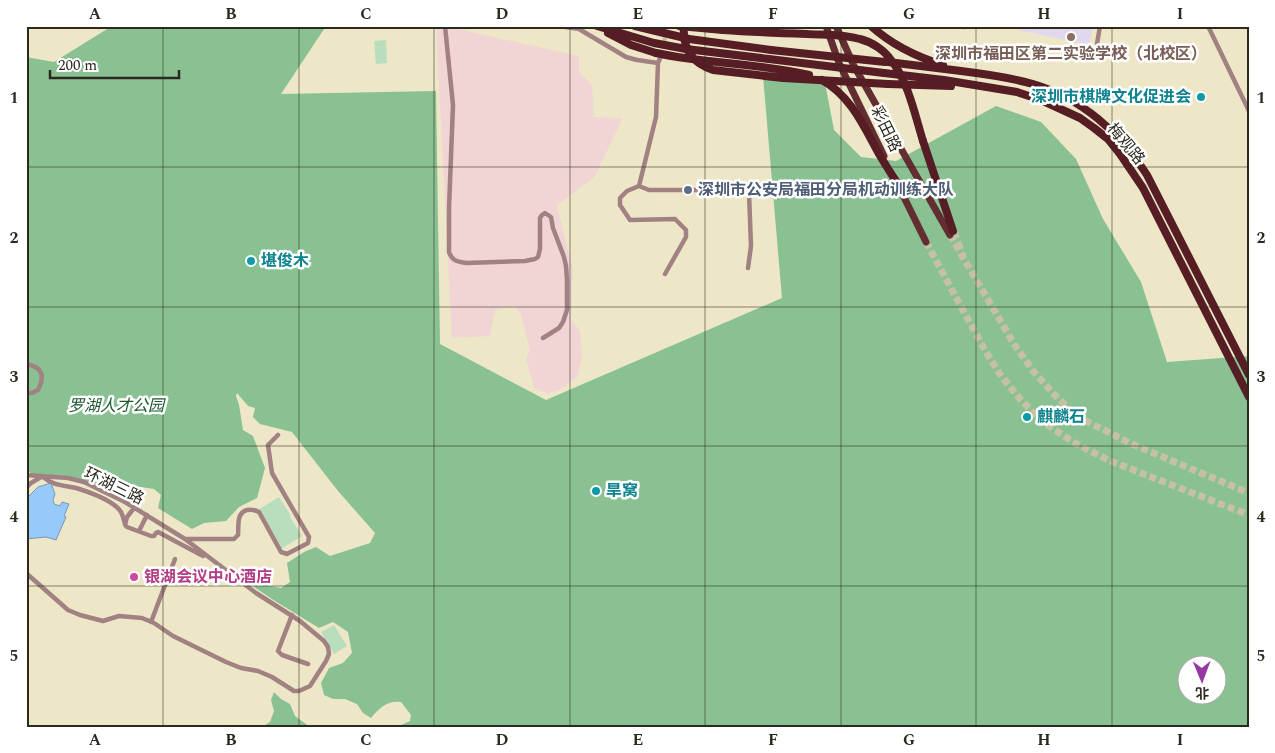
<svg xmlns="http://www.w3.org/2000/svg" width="1275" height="753" font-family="Spectral,'Noto Sans SC',serif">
<rect width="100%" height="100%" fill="#ede7c7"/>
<path fill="#f0d5d4" d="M436 26H444L579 56V72L592 85 594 117 623 118 594 178 557 205 573 270 571 319 580 331 582 356 578 376 563 388 548 394 534 388 526 358 530 350 520 312 514 306 495 310 490 336 452 338Z"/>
<path fill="#e1d8ed" d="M1020 26H1093L1089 45 1019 30Z"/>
<path fill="#b8debe" d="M386 40 387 63 376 64 374 41Z
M279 497 291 516 290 517 302 536 281 549 258 510Z
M334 625 347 646 334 654 321 632Z"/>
<path fill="#89c193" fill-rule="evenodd" d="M112 26H326L281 94 436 91 440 344 546 400 782 298 763 76 825 83 834 130 861 157 896 161 996 106 1041 122 1076 159 1103 219 1141 282 1167 362 1249 356V727H397L410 721 411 715 401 702C388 700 379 708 371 718L363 713 357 704 345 699H333L324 695 321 683 329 668 343 663 352 653 348 632 333 622 319 628 275 601 245 581 247 573 271 586 281 588 290 582 287 563 304 552 316 547 330 556 370 543 375 533 338 491 292 432 260 424 253 417 255 408 248 406 237 393 236 396 239 405 243 430 253 436 265 468 257 498 239 507 226 521 204 523 192 529 158 508 161 495 154 489 141 487 121 493 85 481 31 474 26 467V57L54 62ZM1188 666H1218V696H1188Z
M274 692 281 699 290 704 295 716 310 727H262L270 722 274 711 271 700Z"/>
<path fill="#97c9fb" stroke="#7799b9" d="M51 483 55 494 53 500 54 504 60 506 62 502 69 504 64 516 66 517 56 540 46 537 26 539V499L38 487Z"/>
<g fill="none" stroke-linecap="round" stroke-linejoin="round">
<path stroke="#c6c1a5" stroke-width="4.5" stroke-dasharray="4.5 2" stroke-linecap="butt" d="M661 54 668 26"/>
<path stroke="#c6c1a5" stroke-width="7" stroke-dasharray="7 3.5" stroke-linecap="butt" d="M950 235 1014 344 1034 372 1054 394 1068 408 1088 422 1132 444 1249 493
M926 242 982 345 999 373 1020 399 1043 422 1073 442 1108 460 1249 515"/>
<path stroke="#c6c1a5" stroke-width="8" stroke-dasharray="8 4" stroke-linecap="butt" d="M953 231 963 257"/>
<path stroke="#a18181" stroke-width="4.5" d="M445 26 453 105 449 208V252C452 261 458 262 467 263L525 261 535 259 538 257 540 249V218L542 215 545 213 551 217 553 228 564 257 566 266 567 280V310L563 322 559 328 543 338
M559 26 579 29 584 32 626 57 637 60 658 63 661 56
M958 26 964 27
M1208 26 1249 111
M1097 44 1100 26
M639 186 656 117 658 63
M665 274 686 237V230L675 219 630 220 620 205V198L627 191 639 186 649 190H745L749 193 751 246 748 268
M26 364C43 367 45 376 38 390L32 393H26
M26 475 68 478 84 482 125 502 185 539 256 593 300 621 324 641 328 647 329 654 326 661 310 686 299 691H294L272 677 258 671 241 668 226 662 173 636 154 623 142 618 119 616 103 621 80 615 68 610 26 573
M43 477C54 486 63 485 76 488 89 492 114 501 121 512 123 516 124 520 125 524
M26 488 31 483 41 477
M134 508 127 517 125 525 127 527 151 536H154L156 533 158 532 203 556
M139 531 147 515
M185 539H234L238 535C239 526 236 513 247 510 252 509 255 510 259 512L281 552 287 554 308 543 309 537 272 473 268 445 278 435
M292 615 278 651 282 655 308 664
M151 622 175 559"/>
<path stroke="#622e31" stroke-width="7" d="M826 26 839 63 884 156
M836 26 854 66 950 235
M895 179 926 242"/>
<path stroke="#561e24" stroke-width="8" d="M597 26 654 43 686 49 769 59
M635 26 689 39 771 50
M679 26 723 30
M871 26C891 44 917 57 943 65
M608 33 631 45 656 53
M888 62C913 65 937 68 961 71 985 74 1009 77 1033 84 1081 98 1121 133 1147 175L1249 375
M884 73 944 80 1017 92 1041 100 1080 118 1094 128 1108 139 1120 154 1143 188 1249 397
M822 80C851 96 864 127 879 154 885 164 891 174 898 184
M888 84 951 86
M923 141 953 231"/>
<path stroke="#561e24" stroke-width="8" d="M684 26C682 49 692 63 713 70L783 78 888 84
M723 30C751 32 779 33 807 34 825 35 843 34 860 39 872 42 884 50 891 60 908 81 915 115 923 141
M771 50 885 62
M656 53C706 64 759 63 809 75
M769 59 884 73"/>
</g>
<path fill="none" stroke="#2c2a1e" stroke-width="1" stroke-opacity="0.55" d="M163 26V727M299 26V727M434 26V727M570 26V727M705 26V727M841 26V727M976 26V727M1112 26V727M26 167H1249M26 307H1249M26 446H1249M26 586H1249"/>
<circle fill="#8d6e63" stroke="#fff" stroke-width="2" cx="1071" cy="37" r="5"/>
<g fill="#0f9aa8" stroke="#fff" stroke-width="2">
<circle cx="1201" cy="97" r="5"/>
<circle cx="251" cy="261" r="5"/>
<circle cx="1027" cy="417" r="5"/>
<circle cx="596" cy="491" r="5"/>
</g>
<circle fill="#5c6f8a" stroke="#fff" stroke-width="2" cx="688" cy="190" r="5"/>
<circle fill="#d1479c" stroke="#fff" stroke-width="2" cx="134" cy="577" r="5"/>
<g text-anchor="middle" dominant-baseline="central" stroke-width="5" stroke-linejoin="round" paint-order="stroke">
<g font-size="16" font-weight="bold" fill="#785e54" stroke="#fff">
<text x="1071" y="54">深圳市福田区第二实验学校（北校区）</text>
</g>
<g font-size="16" font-weight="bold" fill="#0d838f" stroke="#fff" text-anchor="start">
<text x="1191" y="97" text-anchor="end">深圳市棋牌文化促进会</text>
<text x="261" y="261">堪俊木</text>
<text x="1037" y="417">麒麟石</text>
<text x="606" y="491">旱窝</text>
</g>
<g font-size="16" fill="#2c2a1e" stroke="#fff">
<text transform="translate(886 129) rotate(64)">彩田路</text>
<text transform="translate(1126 144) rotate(50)">梅观路</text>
<text transform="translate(114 486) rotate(26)">环湖三路</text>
</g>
<g font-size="16" font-weight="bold" fill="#4e5e75" stroke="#fff" text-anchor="start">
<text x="698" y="190">深圳市公安局福田分局机动训练大队</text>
</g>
<g font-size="16" font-style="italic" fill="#1b592d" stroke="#fff">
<text x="116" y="406">罗湖人才公园</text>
</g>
<g font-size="16" font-weight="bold" fill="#b23c85" stroke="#fff" text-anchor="start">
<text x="144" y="577">银湖会议中心酒店</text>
</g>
</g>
<rect width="1275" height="753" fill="none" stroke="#ffffff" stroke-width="55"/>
<g transform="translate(1202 680) rotate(179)"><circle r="24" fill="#ffffff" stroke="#abaaa5"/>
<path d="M0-4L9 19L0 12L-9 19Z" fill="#9638a1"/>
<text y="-8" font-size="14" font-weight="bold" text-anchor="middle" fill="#2c2a1e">北</text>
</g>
<path d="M50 70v8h129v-8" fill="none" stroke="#2c2a1e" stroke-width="2.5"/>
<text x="58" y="70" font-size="15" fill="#2c2a1e" stroke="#ffffff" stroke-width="4" paint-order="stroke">200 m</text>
<rect x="28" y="28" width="1220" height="698" fill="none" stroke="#2c2a1e" stroke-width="2"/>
<g font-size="16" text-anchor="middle" font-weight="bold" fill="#2c2a1e">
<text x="95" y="19">A</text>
<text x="231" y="19">B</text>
<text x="366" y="19">C</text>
<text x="502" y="19">D</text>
<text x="638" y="19">E</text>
<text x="773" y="19">F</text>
<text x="909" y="19">G</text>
<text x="1044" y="19">H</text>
<text x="1180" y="19">I</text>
<text x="14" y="103">1</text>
<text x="1261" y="103">1</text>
<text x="14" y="243">2</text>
<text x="1261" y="243">2</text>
<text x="14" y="382">3</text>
<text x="1261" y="382">3</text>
<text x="14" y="522">4</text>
<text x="1261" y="522">4</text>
<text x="14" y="661">5</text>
<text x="1261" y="661">5</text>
<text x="95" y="745">A</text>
<text x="231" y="745">B</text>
<text x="366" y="745">C</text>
<text x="502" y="745">D</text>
<text x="638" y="745">E</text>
<text x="773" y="745">F</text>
<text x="909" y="745">G</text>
<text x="1044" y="745">H</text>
<text x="1180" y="745">I</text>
</g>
</svg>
